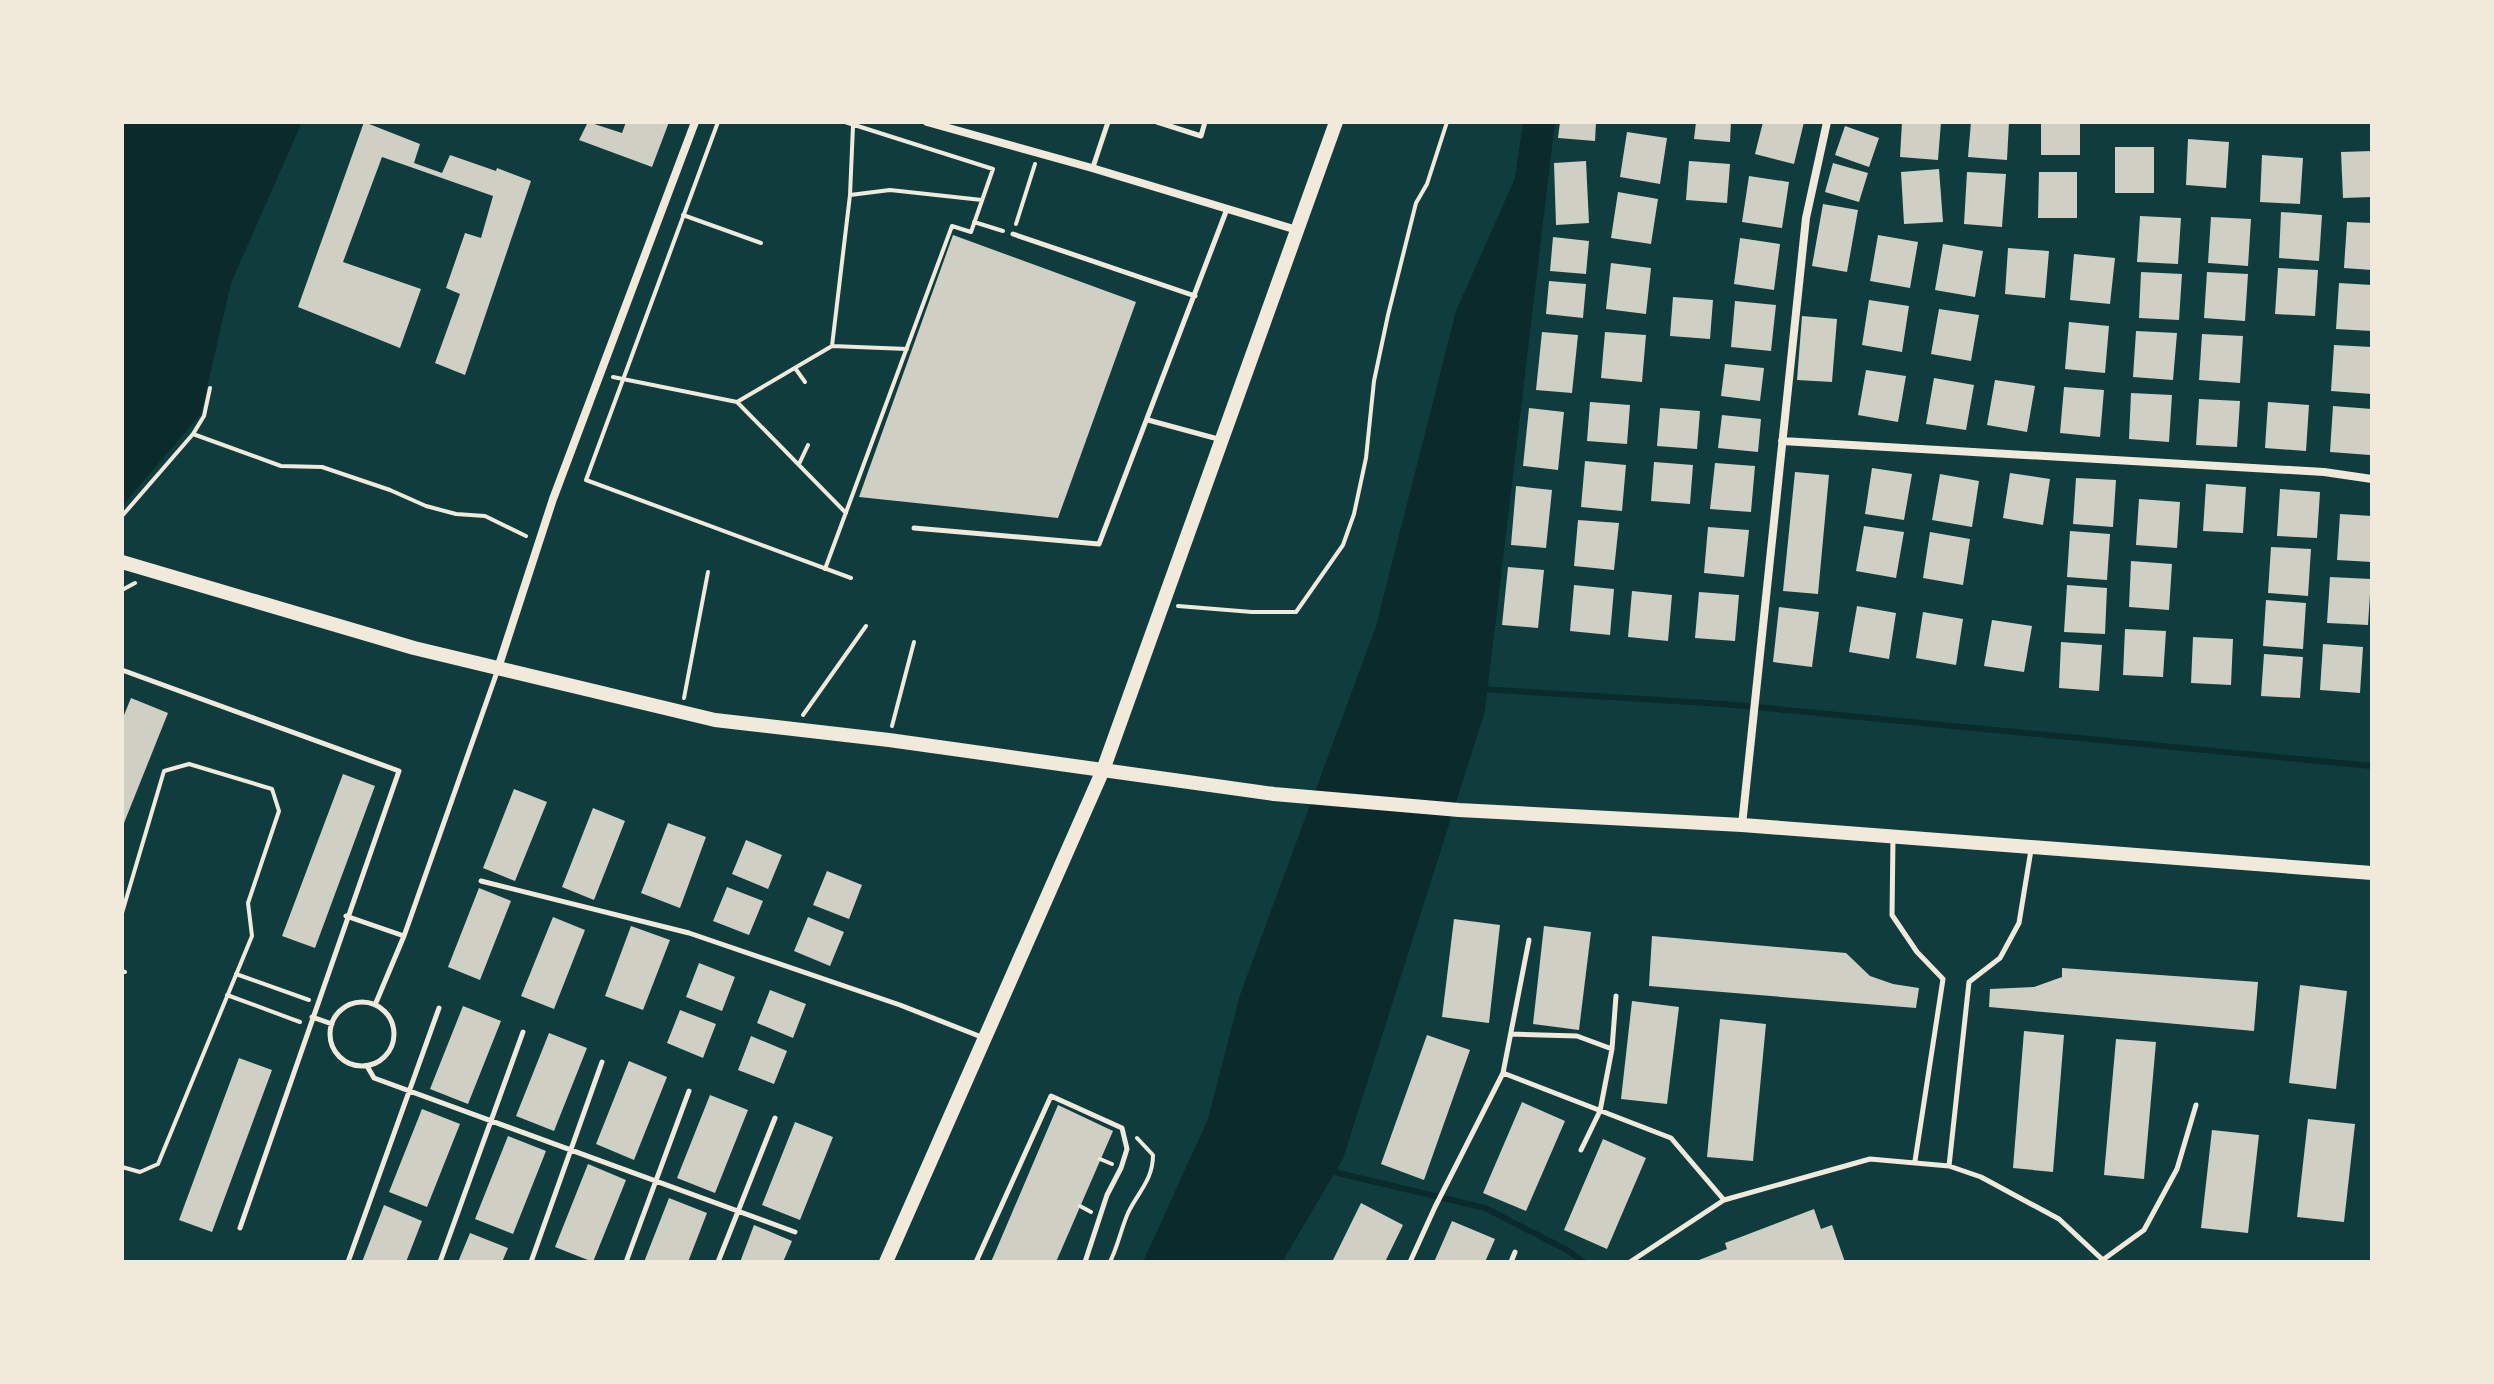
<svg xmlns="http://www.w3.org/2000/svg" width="2494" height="1384" font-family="'Golos Text',sans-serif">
<rect width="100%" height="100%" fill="#0f3d3e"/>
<path fill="#0a2a2b" d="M122 122H302L231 283 201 414 122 506Z
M1523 122H1555L1485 711 1343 1159 1282 1262H1143L1208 1119 1240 995 1376 626 1456 311 1515 178Z"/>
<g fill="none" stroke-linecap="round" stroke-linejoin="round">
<path stroke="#0a2a2b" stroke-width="6" d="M1481 689 1724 704 2372 766
M1330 1171 1485 1208 1567 1250 1584 1262"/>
</g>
<path fill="#cfcfc3" d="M364 122 420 144 414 163 442 173 450 155 496 171 497 168 531 181 465 375 435 363 460 294 446 288 465 233 481 238 493 196 382 157 343 262 421 289 400 348 298 307Z
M588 122 622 133 626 122H669L652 167 579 140Z
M1560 122H1596L1595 141 1558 138Z
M1696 122H1731L1730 142 1694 139Z
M1763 122H1804L1794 164 1755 154Z
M1902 122H1941L1938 160 1900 157Z
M1971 122H2009L2007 160 1968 157Z
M2041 122H2080V155H2041Z
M1845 126 1879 138 1869 167 1835 155Z
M1627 132 1667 138 1660 184 1620 177Z
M2188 139 2229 142 2226 188 2186 185Z
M2115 147H2154V193H2115Z
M2372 151V197L2343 198 2341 152Z
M2262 155 2303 158 2300 204 2260 202Z
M1586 161 1589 223 1556 225 1554 163Z
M1689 161 1730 164 1727 203 1686 200Z
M1833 163 1868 173 1859 202 1825 192Z
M1939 169 1943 222 1904 224 1901 172Z
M1967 172 2006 174 2002 227 1964 224Z
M2039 172H2077V218H2038Z
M1749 176 1789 182 1782 228 1742 222Z
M1618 192 1658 199 1651 244 1611 238Z
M1823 204 1858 210 1847 272 1812 266Z
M2281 212 2322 215 2319 261 2279 258Z
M2140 216 2181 218 2178 264 2137 262Z
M2211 217 2251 219 2248 266 2208 263Z
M2347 222 2372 223V270L2344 268Z
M953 235 1136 302 1058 518 859 497Z
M1878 235 1918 242 1910 288 1870 281Z
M1553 237 1589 241 1586 274 1550 271Z
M1740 238 1780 244 1774 290 1734 284Z
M1943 244 1983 251 1975 297 1935 290Z
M2008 248 2049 251 2045 298 2005 294Z
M2074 254 2115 258 2110 304 2070 300Z
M1611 263 1651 268 1646 314 1606 309Z
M2278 268 2318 270 2315 316 2275 314Z
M2141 272 2182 274 2179 320 2139 318Z
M2207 272 2248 274 2245 321 2204 318Z
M1549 281 1586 284 1583 318 1546 314Z
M2339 283 2372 285V331L2336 329Z
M1673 297 1713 300 1710 339 1670 336Z
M1869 300 1909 306 1902 352 1862 345Z
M1735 301 1776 305 1771 351 1731 347Z
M1939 309 1979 315 1971 361 1931 354Z
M1802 316 1837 319 1832 382 1797 380Z
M2069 322 2109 326 2105 373 2065 369Z
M2136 331 2177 333 2173 380 2133 377Z
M1542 332 1578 335 1572 393 1536 390Z
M1605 332 1646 335 1642 382 1601 378Z
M2202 334 2243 336 2240 383 2199 380Z
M2334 345 2372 347V394L2331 391Z
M1725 364 1764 368 1760 401 1721 396Z
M1866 370 1906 376 1898 422 1858 415Z
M1934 378 1974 385 1966 430 1926 424Z
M1995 380 2035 386 2027 432 1987 425Z
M2064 387 2104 390 2100 437 2060 433Z
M2131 393 2172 395 2169 442 2129 439Z
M2199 399 2240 401 2237 447 2196 445Z
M1590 402 1630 405 1627 444 1587 441Z
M2268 402 2309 405 2306 451 2265 448Z
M2333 406 2372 409 2370 455 2330 452Z
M1529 408 1564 412 1558 470 1523 466Z
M1660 408 1700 411 1697 449 1657 446Z
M1722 415 1761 419 1758 452 1718 448Z
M1585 461 1626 465 1622 511 1581 507Z
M1654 462 1693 465 1690 504 1651 501Z
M1715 463 1755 466 1751 512 1710 509Z
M1872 468 1912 474 1904 520 1865 514Z
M1795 472 1829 475 1818 594 1783 591Z
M2010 473 2050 479 2043 525 2003 518Z
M1940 474 1979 481 1972 527 1932 520Z
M2076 478 2116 480 2113 527 2073 524Z
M2206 484 2246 487 2243 533 2203 531Z
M1516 486 1552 490 1546 548 1511 545Z
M2280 489 2320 492 2317 538 2277 536Z
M2139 499 2180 502 2177 548 2136 545Z
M2340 514 2372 516V562L2337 560Z
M1578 520 1619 523 1614 570 1574 566Z
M1864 526 1904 532 1896 578 1856 571Z
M1708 527 1749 530 1744 577 1704 573Z
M2070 531 2110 534 2107 580 2067 577Z
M1930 532 1970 539 1963 585 1923 578Z
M2271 547 2311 549 2308 596 2268 593Z
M2131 561 2172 564 2169 610 2129 607Z
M1508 567 1544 570 1538 628 1502 625Z
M2330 577 2371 579 2368 625 2327 623Z
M1574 585 1614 589 1610 635 1570 631Z
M2067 585 2107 588 2105 634 2064 632Z
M1632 591 1672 595 1668 641 1628 637Z
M1699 592 1739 595 1735 641 1695 638Z
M2266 600 2306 603 2303 649 2263 646Z
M1857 606 1896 613 1889 659 1849 652Z
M1779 607 1819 612 1812 667 1773 662Z
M1923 612 1963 619 1956 665 1916 658Z
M1992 620 2032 626 2024 672 1984 666Z
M2125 629 2166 631 2163 677 2123 675Z
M2193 637 2233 639 2231 685 2191 683Z
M2061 642 2102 645 2099 691 2059 688Z
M2323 644 2363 647 2360 693 2320 690Z
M2264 654 2303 657 2300 698 2261 696Z
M131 698 168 713 122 828V720Z
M343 774 375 786 315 948 282 936Z
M514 789 547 802 515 881 483 868Z
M593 808 625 821 594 900 562 887Z
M668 823 706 837 680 908 641 893Z
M746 840 782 855 768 889 732 874Z
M827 871 862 885 849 919 813 905Z
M727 887 763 901 749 935 713 921Z
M479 888 511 901 480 980 448 967Z
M553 917 585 930 554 1009 521 996Z
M808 917 844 932 830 966 794 951Z
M1454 919 1500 925 1489 1023 1442 1017Z
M631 926 670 940 643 1010 605 996Z
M1544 926 1591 932 1579 1030 1533 1024Z
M1652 936 1846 953 1870 976 1893 984 1919 988 1916 1008 1649 986Z
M699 963 735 977 722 1011 686 997Z
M2062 968 2258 982 2254 1031 1989 1007 1990 989 2034 987 2062 977Z
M2300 985 2347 991 2336 1089 2289 1083Z
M770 990 806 1004 793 1038 757 1023Z
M1632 1001 1679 1007 1667 1104 1621 1099Z
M463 1006 501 1021 468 1104 430 1089Z
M680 1010 716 1024 703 1058 667 1043Z
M1720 1019 1766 1024 1753 1161 1707 1157Z
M2024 1031 2064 1035 2053 1172 2013 1168Z
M549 1033 587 1048 554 1131 516 1116Z
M1427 1035 1470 1050 1424 1180 1381 1164Z
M751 1036 787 1051 774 1084 738 1070Z
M2116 1039 2156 1042 2144 1179 2104 1175Z
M239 1058 272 1070 212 1232 179 1220Z
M629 1061 667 1077 634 1160 596 1144Z
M710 1095 748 1110 715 1193 677 1178Z
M1522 1102 1565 1121 1526 1211 1483 1193Z
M1058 1105 1113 1131 1056 1262H991Z
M422 1109 460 1124 427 1207 389 1192Z
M2308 1119 2355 1124 2344 1222 2297 1217Z
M795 1122 833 1137 800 1220 762 1205Z
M2212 1130 2259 1135 2248 1233 2201 1228Z
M508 1136 546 1151 513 1234 475 1219Z
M1603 1139 1646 1158 1607 1249 1564 1230Z
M588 1164 626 1180 593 1262 555 1247Z
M669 1198 707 1213 688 1262H644Z
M1361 1203 1403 1225 1385 1262H1332Z
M384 1205 422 1221 406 1262H362Z
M1814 1209 1821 1229 1832 1225 1845 1262H1694L1727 1249 1725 1243Z
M1452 1221 1495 1239 1485 1262H1434Z
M754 1225 792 1241 783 1262H740Z
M470 1233 508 1248 502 1262H458Z"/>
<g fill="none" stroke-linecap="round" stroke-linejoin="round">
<path stroke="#f1e9da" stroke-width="4" d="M718 122 586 480 851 578
M850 195 890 190 982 200
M683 215 761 243
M974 222 1003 231
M1016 224 1035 164
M832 346 850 195 853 126
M795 368 805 382
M613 377 737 402 846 513
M737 402 832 346 907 349
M193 434 281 466 322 467 390 490 426 506 456 514 485 516 526 536
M799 464 808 445
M122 516 193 434 204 416 210 388
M825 569 952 226 971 232 993 169 845 122
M122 590 135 583
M1178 606 1252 612H1296L1343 545 1354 514 1366 458 1374 381 1388 315 1416 203 1427 184 1447 122
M684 698 708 572
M803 715 866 626
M892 726 914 642
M122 913 164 771 189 764 272 789 279 811 248 903 252 936 158 1164 140 1172 122 1167
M122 971 125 972
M236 974 309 1000
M227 995 300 1022
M1100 1159 1112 1164
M1080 1206 1091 1212
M1110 1262C1118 1246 1121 1229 1128 1213 1138 1192 1153 1180 1153 1155L1137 1138"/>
<path stroke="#f1e9da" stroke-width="5" d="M1157 122 1201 136 1205 122
M1093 167 1108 122
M1013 234 1195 296
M1148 420 1218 439
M914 528 1099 544 1227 209
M122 670 399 771 240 1228
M1893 838 1892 915 1917 952 1943 979 1915 1161
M481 881 689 933 900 1005 984 1038
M346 916 404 936
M330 1034a32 32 0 1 1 64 0a32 32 0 1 1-64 0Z
M375 1005 404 936 497 672
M312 1017 332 1024
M1511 1034 1577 1036 1612 1049
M367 1066 374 1078 795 1232
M1503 1073 1671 1138 1724 1200
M1581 1150 1600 1111 1612 1049 1616 996
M1949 1166 1969 982 2000 958 2019 923 2031 850
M2104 1259 2144 1230 2177 1169 2196 1105
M348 1262 439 1008
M440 1262 523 1032
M531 1262 602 1062
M626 1262 689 1091
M718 1262 775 1118
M976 1262 1051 1096 1122 1128 1127 1149 1121 1168 1107 1195 1085 1262
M1410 1262 1435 1207 1503 1073 1529 940
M1511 1262 1515 1252
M1630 1262 1724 1200 1870 1159 1949 1166 1981 1177 2059 1219 2105 1262"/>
<path stroke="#f1e9da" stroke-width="8" d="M927 122 1092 168 1297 230
M1782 441 2324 472 2372 479
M498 668 553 499 695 122
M1742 825 1806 218 1827 122"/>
<path stroke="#f1e9da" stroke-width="14" d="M122 562 414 648 715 720 889 740 1274 794 1459 810 1742 825 2372 873"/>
<path stroke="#f1e9da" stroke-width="14" d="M886 1262 1103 770 1336 122"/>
</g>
<rect width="2494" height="1384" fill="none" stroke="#f1e9da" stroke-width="248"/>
</svg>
